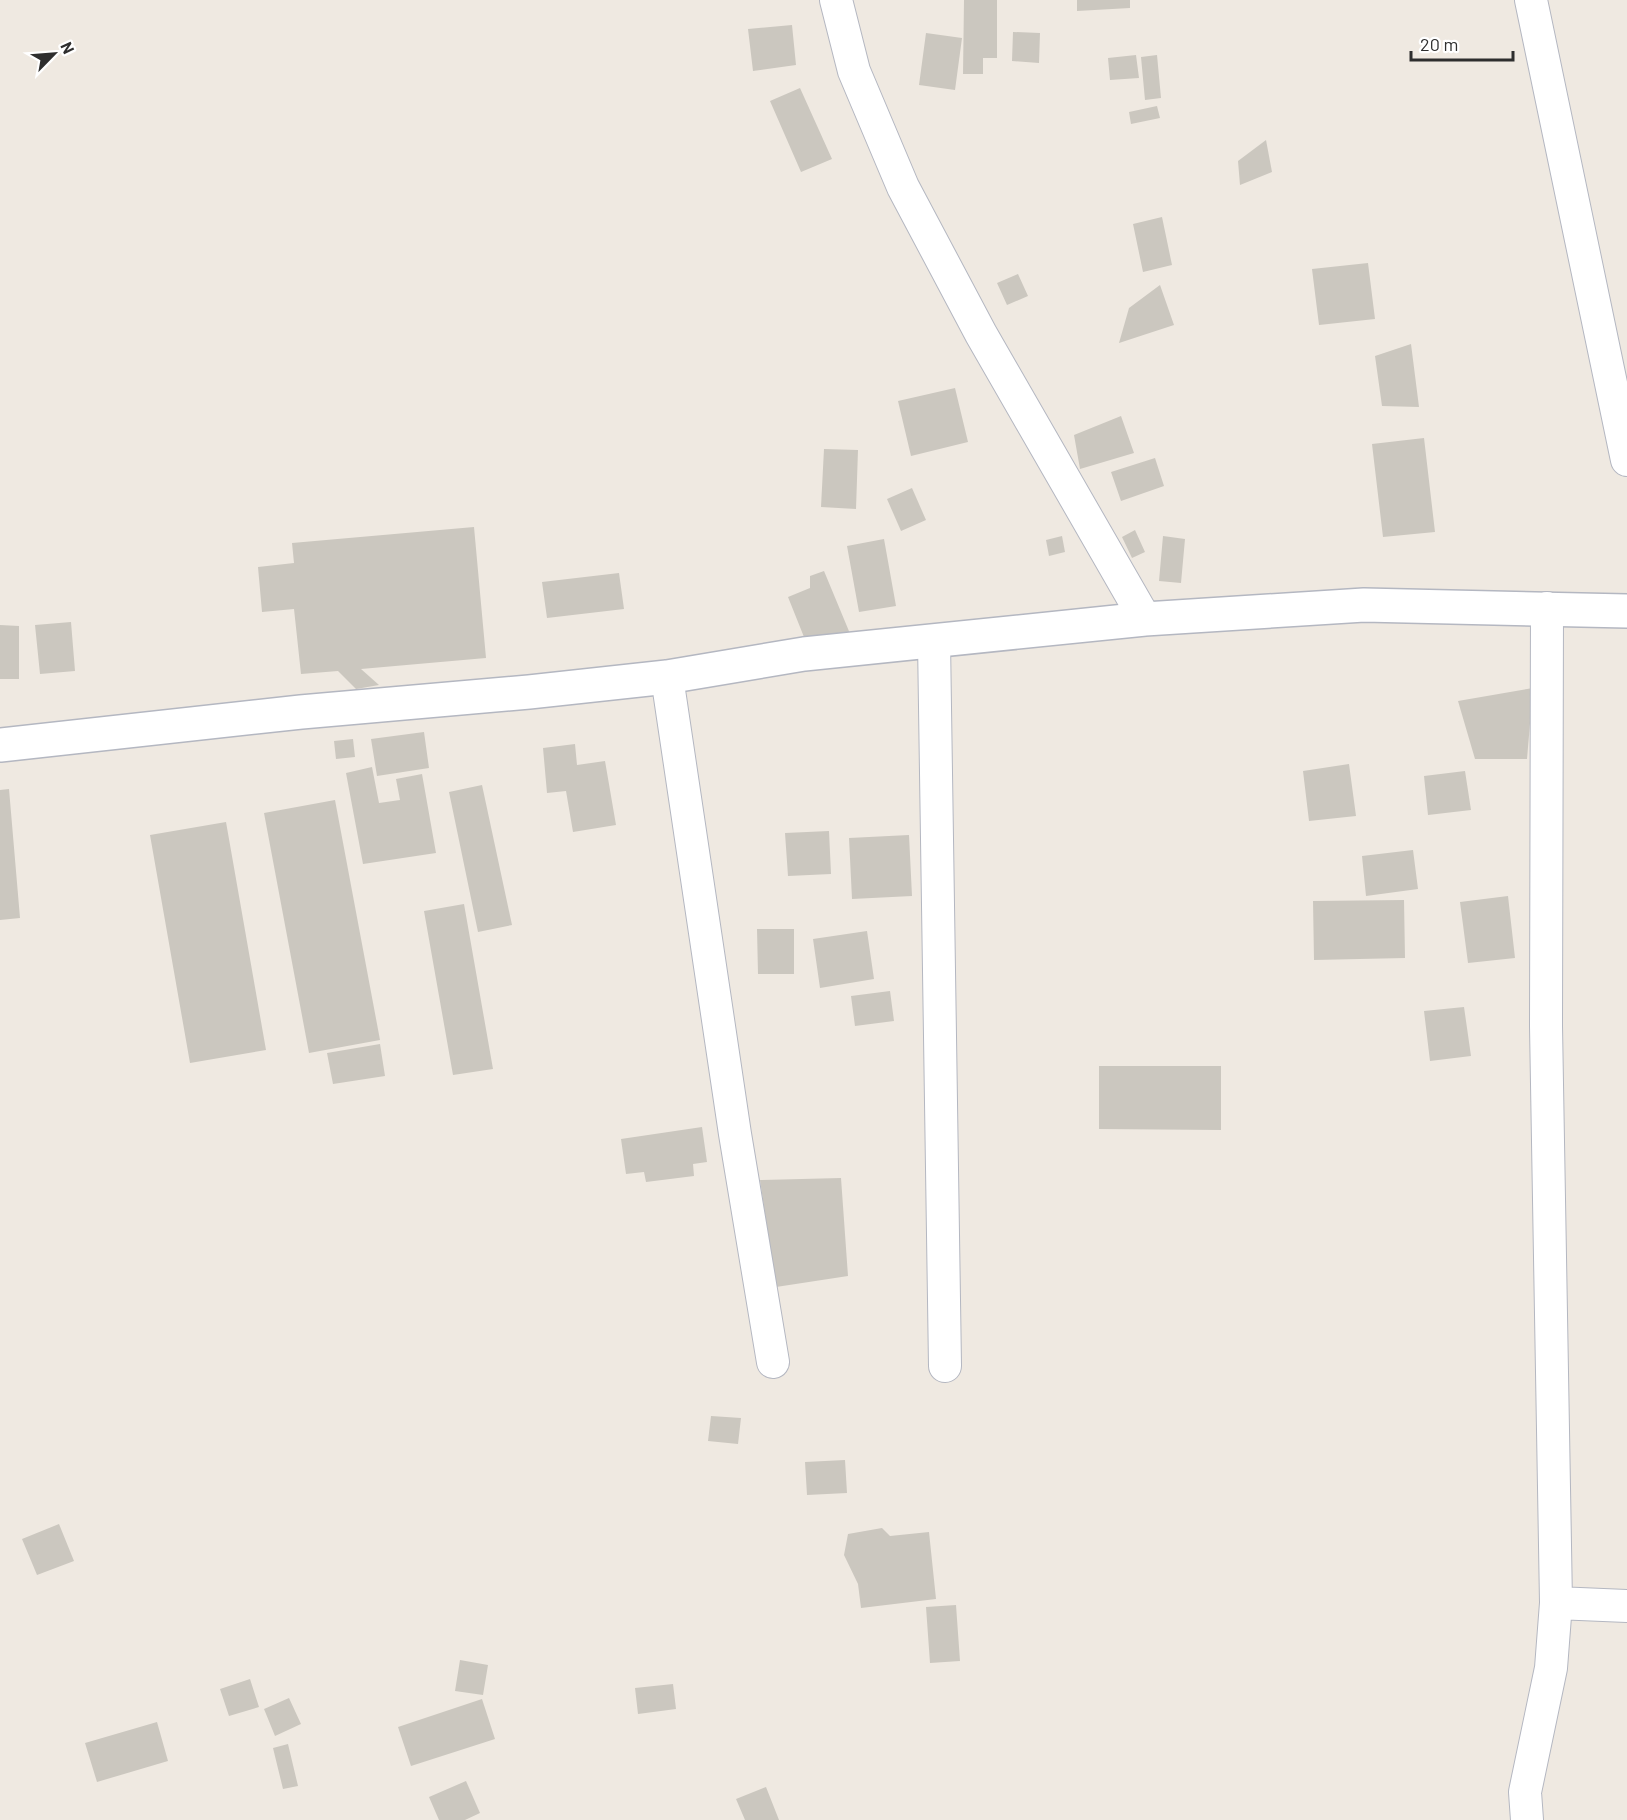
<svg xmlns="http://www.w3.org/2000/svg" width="1627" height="1820" font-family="Barlow,sans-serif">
<rect width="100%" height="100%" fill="#efe9e1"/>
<path fill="#cbc7bf" d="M964 0H997V58H983V74H963Z
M1077 0H1130V8L1077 11Z
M792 25 796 65 753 71 748 29Z
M1013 32 1040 33 1039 63 1012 61Z
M926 33 962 38 955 90 919 85Z
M1136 55 1139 78 1110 80 1108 58Z
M1157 55 1161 98 1145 100 1141 57Z
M800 88 832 159 801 172 770 101Z
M1157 106 1160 118 1131 124 1129 112Z
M1266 140 1272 172 1240 185 1238 161Z
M1162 217 1172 265 1143 272 1133 224Z
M1368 263 1375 319 1319 325 1312 269Z
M1018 274 1028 296 1007 305 997 283Z
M1160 285 1174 325 1119 343 1129 308Z
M1411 344 1419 407 1382 406 1375 356Z
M955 388 968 442 911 456 898 401Z
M1121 416 1134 453 1080 469 1074 435Z
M1424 438 1435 532 1383 537 1372 444Z
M824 449 858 450 856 509 821 507Z
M1155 458 1164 486 1121 501 1111 472Z
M912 488 926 520 901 531 887 499Z
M474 527 486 658 361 669 379 685 356 689 338 671 301 674 294 609 262 612 258 567 294 563 292 543Z
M1135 530 1145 552 1132 558 1122 537Z
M1062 536 1065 552 1049 556 1046 540Z
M1163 536 1185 539 1181 583 1159 581Z
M884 539 896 606 859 612 847 546Z
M824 571 851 636 810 652 788 597 810 588V576Z
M619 573 624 609 547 618 542 582Z
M71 622 75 671 40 674 35 625Z
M0 625 19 626V679H0Z
M1533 688 1527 759H1475L1458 701Z
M424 732 429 768 377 776 371 739Z
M353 739 355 757 336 759 334 741Z
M575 744 577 765 605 761 616 825 573 832 566 791 547 793 543 748Z
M1349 764 1356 816 1309 821 1303 771Z
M372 767 379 803 400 800 396 779 422 774 436 853 363 864 346 773Z
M1465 771 1471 810 1428 815 1424 776Z
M482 785 512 925 478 932 449 792Z
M9 789 20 918 0 920V790Z
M335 800 380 1040 309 1053 264 813Z
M226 822 266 1050 190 1063 150 835Z
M829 831 831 874 788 876 785 833Z
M909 835 912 896 852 899 849 838Z
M1413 850 1418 889 1366 896 1362 856Z
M1508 896 1515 958 1468 963 1460 902Z
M1404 900 1405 958 1314 960 1313 901Z
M464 904 493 1069 453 1075 424 911Z
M757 929H794V974H758Z
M867 931 874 979 820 988 813 939Z
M890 991 894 1021 855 1026 851 996Z
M1464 1007 1471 1056 1430 1061 1424 1011Z
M380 1044 385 1076 333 1084 327 1053Z
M1099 1066H1221V1130L1099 1129Z
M702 1127 707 1162 693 1164 694 1176 646 1182 644 1172 626 1174 621 1139Z
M841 1178 848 1276 776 1287 760 1180Z
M711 1416 741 1418 738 1444 708 1441Z
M845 1460 847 1493 807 1495 805 1462Z
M59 1524 74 1561 37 1575 22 1539Z
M882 1528 890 1536 929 1532 936 1599 861 1608 858 1584 844 1555 848 1534Z
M956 1605 960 1661 930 1663 926 1607Z
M460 1660 488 1665 483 1695 455 1691Z
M250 1679 259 1707 229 1716 220 1689Z
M673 1684 676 1709 638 1714 635 1688Z
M289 1698 301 1724 275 1736 264 1709Z
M482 1699 495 1739 411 1766 398 1727Z
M157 1722 168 1761 97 1782 85 1743Z
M288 1744 298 1786 283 1789 273 1748Z
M466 1781 480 1813 465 1820H439L429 1797Z
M766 1787 779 1820H745L736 1799Z"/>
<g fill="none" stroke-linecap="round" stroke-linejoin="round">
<g stroke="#b4b7c1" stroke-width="34">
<path id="minor" d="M836 0 854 71 903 187 981 334 1145 619
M1531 0 1627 460
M934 641 945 1366
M667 677 735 1134 773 1362
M1556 1603 1627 1606
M1527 1820 1525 1792 1551 1668 1556 1603 1546 1026 1547 608"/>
</g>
<g stroke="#b4b7c1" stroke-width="36">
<path id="tertiary" d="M0 745 301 712 529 692 667 677 804 654 1145 619 1364 605 1627 611"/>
</g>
<use href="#minor" stroke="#fff" stroke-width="32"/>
<use href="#tertiary" stroke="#fff" stroke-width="33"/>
</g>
<g transform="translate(54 54) rotate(65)" stroke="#ffffff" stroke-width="4.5" paint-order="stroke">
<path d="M0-4.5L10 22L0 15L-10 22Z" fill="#2e2e2e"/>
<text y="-9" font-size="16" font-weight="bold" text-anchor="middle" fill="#2e2e2e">N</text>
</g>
<path d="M1411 51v9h102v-9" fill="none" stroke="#2e2e2e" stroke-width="3"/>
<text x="1420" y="51" font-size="18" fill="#2e2e2e" stroke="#ffffff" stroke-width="4.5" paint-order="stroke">20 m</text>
</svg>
